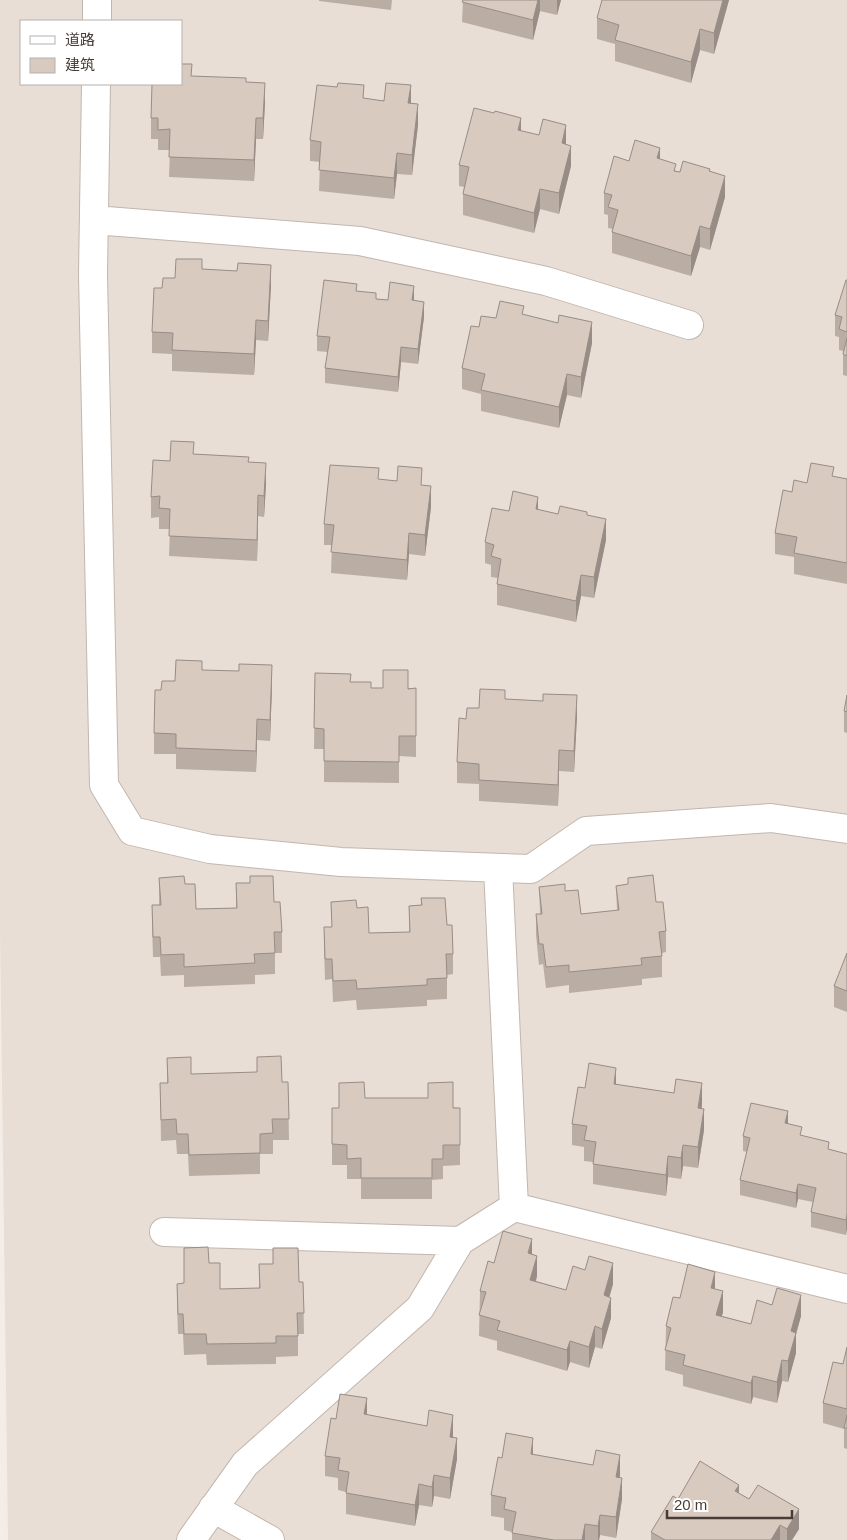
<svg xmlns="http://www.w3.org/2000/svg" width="847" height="1540" font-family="Arial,'Noto Sans SC',sans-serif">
<rect width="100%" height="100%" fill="#f4ede7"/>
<path fill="#e8ded5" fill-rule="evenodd" d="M0 0H847V1540H8L0 929ZM21 21H181V84H21Z"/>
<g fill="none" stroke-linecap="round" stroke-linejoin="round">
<g stroke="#c2b6ad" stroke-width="30">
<path id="minor" d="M97 21V0
M96 84 93 275 104 785 132 831 210 849 341 862 531 869 586 831 771 818 847 829
M94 220 360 241 546 281 689 325
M498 868 514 1207 847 1289
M164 1232 460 1241 514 1207
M213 1508 270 1540
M191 1540 245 1464 420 1308 460 1241"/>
</g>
<use href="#minor" stroke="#fff" stroke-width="28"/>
</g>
<path fill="#baaea4" d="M319 0H392L391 10 319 1Z
M463 0H561L557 15 540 11 533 40 462 22Z
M729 0 714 54 700 50 691 83 615 61V44L597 39V18Z
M192 76 246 82 265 103 263 139H256L254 181 169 177 170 150H158V139H151V118L181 84Z
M364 99 411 103 418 125 412 175 397 174 394 199 319 191 320 162 310 161V140Z
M521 131 566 144 571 166 559 214 540 209 534 233 463 215V194L464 187 459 186V165Z
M660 159 676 171 680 172H710L725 197 710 250 700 247 691 276 612 253V232L613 229 608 228V215L604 214V193L629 161Z
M202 269 271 285 268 341 256 340 254 375 172 371V354L152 353V332L162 288 175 278Z
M847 280V376L843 375V351L839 350V337L835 336V315Z
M357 291 376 299 388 300H414L424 317 418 364 401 362 398 392 325 383V368L328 352 317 351V336Z
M524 315 592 343 581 398 567 395 559 428 481 411V394L462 389V368L479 327 496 318Z
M194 454 249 462 266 484 264 517 258 516 257 561 169 556 170 529H159V517L151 518V497L170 461Z
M834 477 847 479V584L794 574V557L775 554V533L792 492 807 483Z
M379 479 422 485 431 507 425 556 409 554 407 580 331 573 332 545H324V524Z
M538 510 558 514 587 515 606 540 594 598 581 596 576 622 497 605V584L498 578 491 577V565L485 563V542L509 511Z
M202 670 272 686 270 741 257 740 256 772 176 769V754H154V733L161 690 175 681Z
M315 673 371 688H416V757L399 756V783L324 782V749H314Z
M847 695V733L844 732V711Z
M505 699 577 716 574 772 559 771 558 806 479 801V784L457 783V762L466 719 479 708Z
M159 878 185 884 196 909 236 908V883L274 902 282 932V953H275V974L255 975V984L184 987V975L161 976 160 957H153L152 926V905H159Z
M628 878 656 902 666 931V952L662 953V977L642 979V985L569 993V985L546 988 543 964 539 965 536 935V914H540L539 887 565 891 581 914 617 911 616 886 628 884Z
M421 898 447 925 453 954V974L447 975V999L427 1000V1006L357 1010 356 1000 333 1002 332 979 325 980 324 948V927H332L331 902 357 908 369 933 409 932V906L421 905Z
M847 953V1012L834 1007V986Z
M167 1058 191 1074 282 1082H288L289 1140H273V1154H260V1174L189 1176 188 1154H177L176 1140 161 1141 160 1083H167Z
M616 1085 702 1104V1109L704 1130 698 1168 683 1166 681 1179 668 1177 666 1196 593 1184V1162L584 1161V1147L572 1145V1124L585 1088Z
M365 1098 460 1108V1165L443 1166V1179L432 1180V1199H361V1179H347V1165H332V1108H339Z
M788 1123 802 1136 829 1149 847 1154 846 1235 811 1227V1212L813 1202 798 1199 796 1208 740 1195V1180L747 1152 743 1151V1136Z
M184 1248 209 1263 220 1289 259 1288V1264L299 1282H303L304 1334H298V1356L276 1357V1364L207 1365 206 1354 184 1355 183 1334H178L177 1304V1284L184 1283Z
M532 1254 537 1276 536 1281 566 1290 613 1284 609 1297 611 1318 602 1349 595 1347 589 1368 570 1362 567 1371 497 1350V1341L479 1336 480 1291 494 1263Z
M715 1289 723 1312 722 1316 751 1324 801 1316 796 1334V1353L788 1382 782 1381 777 1403 753 1397 751 1404 683 1386V1375L665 1370 666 1326 680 1298Z
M847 1347V1449L844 1448V1429L823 1423V1403L843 1364Z
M367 1415 453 1436 457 1459 450 1499 434 1496 432 1507 419 1505 415 1526 346 1514V1492L338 1490V1478L325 1476V1456Z
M533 1455 620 1475 619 1478 622 1499 616 1538 600 1535 599 1540H512V1532L504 1530V1518L491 1516V1495L502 1458Z
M739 1493 799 1529 792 1540H651V1532L678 1499Z"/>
<path fill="#978d86" d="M538 0H540V11L533 40V20Z
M557 0H561L557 15Z
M723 0H729L714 54V33Z
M700 29V50L691 83V62Z
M265 83V103L263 139V118Z
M411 85V106L408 103Z
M418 104V125L412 175V155Z
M256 118V139L254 181V160Z
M521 118V139L518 130Z
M566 125V145L562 143Z
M571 146V166L559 214V193Z
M660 148V169L657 158Z
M397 153V174L394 199V178Z
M725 176V197L710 250V229Z
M540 189V209L534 233V213Z
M700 226V247L691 276V256Z
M271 265V285L268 341V321Z
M414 286V301L412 300Z
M424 302V317L418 364V349Z
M256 320V340L254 375V354Z
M592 322V343L581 398V377Z
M401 347V362L398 392V377Z
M567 374V395L559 428V407Z
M266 463V484L264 517V496Z
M431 486V507L425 556V535Z
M258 495V516L257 561V540Z
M538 497V517L536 509Z
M606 519V540L594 598V577Z
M409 533V554L407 580V560Z
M581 575V596L576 622V601Z
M272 665V686L270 741V720Z
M577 695V716L574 772V751Z
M257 719V740L256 772V751Z
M559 750V771L558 806V785Z
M616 1068V1088L614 1084Z
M702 1083V1104L698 1129V1108Z
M704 1109V1130L698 1168V1147Z
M788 1111V1126L785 1123Z
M683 1145V1166L681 1179V1158Z
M668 1156V1177L666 1196V1175Z
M798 1184V1199L796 1208V1193Z
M847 1214V1229L846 1235V1220Z
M532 1239V1260L528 1253Z
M537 1256V1276L530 1300V1280Z
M613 1263V1284L604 1316V1295Z
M715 1272V1292L711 1288Z
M723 1291V1312L716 1335V1315Z
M801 1295V1316L796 1334V1353L788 1382V1361L791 1331Z
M611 1298V1318L602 1349V1329Z
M595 1326V1347L589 1368V1347Z
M570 1341V1362L567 1371V1350Z
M782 1360V1381L777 1403V1382Z
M753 1376V1397L751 1404V1383Z
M367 1398V1419L364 1414Z
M453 1415V1436L450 1458V1437Z
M457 1438V1459L450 1499V1478Z
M533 1438V1459L531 1454Z
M620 1455V1475L616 1498V1477Z
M434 1475V1496L432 1507V1487Z
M622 1478V1499L616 1538V1517Z
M419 1484V1505L415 1526V1505Z
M739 1485V1506L735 1491Z
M799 1509V1529L792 1540H787V1529Z
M600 1515V1535L599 1540H598V1526Z
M585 1524V1540H582Z
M780 1525V1540H771Z"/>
<path fill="#d8cabf" stroke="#978d86" d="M463 0H538L533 20 462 2Z
M602 0H723L714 33 700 29 691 62 615 40 619 25 597 18Z
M181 64H192L191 76 246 78V82L265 83 263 118H256L254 160 169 157 170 129 158 130V118H151L152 84H181Z
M338 83 364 85 363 98 384 101 386 83 411 85 408 103 418 104 412 155 397 153 394 178 319 170 321 142 310 140 317 85 337 87Z
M474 108 494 113 495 111 521 118 518 130 539 135 543 119 566 125 562 143 571 146 559 193 540 189 534 213 463 194 469 167 459 165Z
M635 140 660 148 657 158 676 164 674 171 680 172 683 161 710 169 709 171 725 176 710 229 700 226 691 256 612 232 618 210 608 207 612 195 604 193 614 156 629 161Z
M176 259H202V269L237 271 238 263 271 265 268 321 256 320 254 354 172 350 173 333 152 332 154 288H162L163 278H175Z
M324 280 357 284 356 291 376 293V299L388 300 390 282 414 286 412 300 424 302 418 349 401 347 398 377 325 368 330 337 317 336Z
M846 280H847V332L839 329 842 317 835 315Z
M500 301 524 306 522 314 558 323 559 315 592 322 581 377 567 374 559 407 481 390 485 374 462 368 471 326 479 327 481 316 496 318Z
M847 338V356L843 354Z
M171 441 194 442 193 454 249 457 248 462 266 463 264 496 258 495 257 540 169 536 170 509 159 508 160 496 151 497 153 460 170 461Z
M811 463 834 467 832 476 847 479V563L794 553 797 537 775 533 783 490 792 492 794 480 807 483Z
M330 465 379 468 378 479 397 481 398 466 422 468 421 485 431 486 425 535 409 533 407 560 331 552 334 525 324 524Z
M513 491 538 497 536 509 558 514 560 506 587 512V515L606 519 594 577 581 575 576 601 497 584 501 559 491 556 494 545 485 542 492 508 509 511Z
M176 660 202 661V670L239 671V664L272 665 270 720 257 719 256 751 176 748V734L154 733 155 690H161L162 681H175Z
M383 670H408V689L416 688V736H399V762L324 761V729L314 728 315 673 351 674 350 682H371V688H383Z
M480 689 505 690V699L543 701V694L577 695 574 751 559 750 558 785 479 780V764L457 762 459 718 466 719 467 708H479Z
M847 695V712L844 711Z
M653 875 656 902H663L666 931 659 932 662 956 641 958 642 965 569 972V965L546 967 543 944H539L536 914H542L539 887 565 884V891L578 890 581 914 619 910 616 886 628 884V878Z
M184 876 185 884H195L196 909 237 908 236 883H250V876H273L274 902H280L282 932H274L275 953 254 954 255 963 184 967V954L161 955 160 937H153L152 905H161L159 878Z
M421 898H445L447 925H452L453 954H446L447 978 427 979V985L357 989 356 980 333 981 332 959H325L324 927H332L331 902 356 900 357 908 368 907 369 933 410 932 409 906 422 905Z
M847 953V991L834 986Z
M281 1056 282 1082H288L289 1119H272L273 1133 260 1134V1153L189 1155 188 1134H177L176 1119 161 1120 160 1083H168L167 1058 191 1057V1074L257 1072V1057Z
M589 1063 616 1068 614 1084 674 1093 676 1079 702 1083 698 1108 704 1109 698 1147 683 1145 681 1158 668 1156 666 1175 593 1164 596 1142 584 1140 587 1126 572 1124 578 1087 585 1088Z
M364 1082 365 1098H428V1083L453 1082V1108H460V1145H443V1159H432V1178H361V1158L347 1159V1145L332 1144V1108H339V1083Z
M751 1103 788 1111 785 1123 802 1127 800 1135 829 1142 828 1149 847 1154V1214L846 1220 811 1212 816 1188 798 1184 796 1193 740 1180 750 1138 743 1136Z
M503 1231 532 1239 528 1253 537 1256 530 1280 566 1290 573 1266 585 1270 589 1256 613 1263 604 1295 611 1298 602 1329 595 1326 589 1347 570 1341 567 1350 497 1330 500 1321 479 1315 486 1292 480 1291 488 1261 494 1263Z
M208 1247 209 1263H220V1289L260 1288 259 1264H273V1248H298L299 1282H303L304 1313H297L298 1336H276V1343L207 1344 206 1334H184L183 1314H178L177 1284 184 1283V1248Z
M688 1264 715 1272 711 1288 723 1291 716 1315 751 1324 757 1300 772 1305 777 1288 801 1295 791 1331 796 1333 788 1361 782 1360 777 1382 753 1376 751 1383 683 1365 685 1355 665 1350 671 1328 666 1326 673 1297 680 1298Z
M847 1347V1409L823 1403 833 1362 843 1364Z
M340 1394 367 1398 364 1414 427 1426 429 1410 453 1415 450 1437 457 1438 450 1478 434 1475 432 1487 419 1484 415 1505 346 1493 349 1472 338 1470 340 1458 325 1456 331 1418 336 1419Z
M847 1415V1428H844Z
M506 1433 533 1438 531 1454 593 1465 596 1450 620 1455 616 1477 622 1478 616 1517 600 1515 598 1526 585 1524 582 1540H554L512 1533 516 1512 504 1509 506 1498 491 1495 498 1457 502 1458Z
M700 1461 739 1485 735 1491 749 1499 758 1485 799 1509 787 1529 780 1525 771 1540H665L651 1532 673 1496 678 1499Z"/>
<rect x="20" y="20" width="162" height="65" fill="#ffffff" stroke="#b5b1af"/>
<rect x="30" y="36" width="25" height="8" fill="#ffffff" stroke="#b5b1af"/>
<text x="65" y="45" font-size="15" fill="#473d36">道路</text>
<rect x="30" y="58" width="25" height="15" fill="#d8cabf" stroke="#b5b1af"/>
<text x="65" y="70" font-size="15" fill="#473d36">建筑</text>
<path d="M667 1510v8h125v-8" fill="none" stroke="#473d36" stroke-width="2.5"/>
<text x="674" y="1510" font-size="15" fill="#473d36" stroke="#ffffff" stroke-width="4" paint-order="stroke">20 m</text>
</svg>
